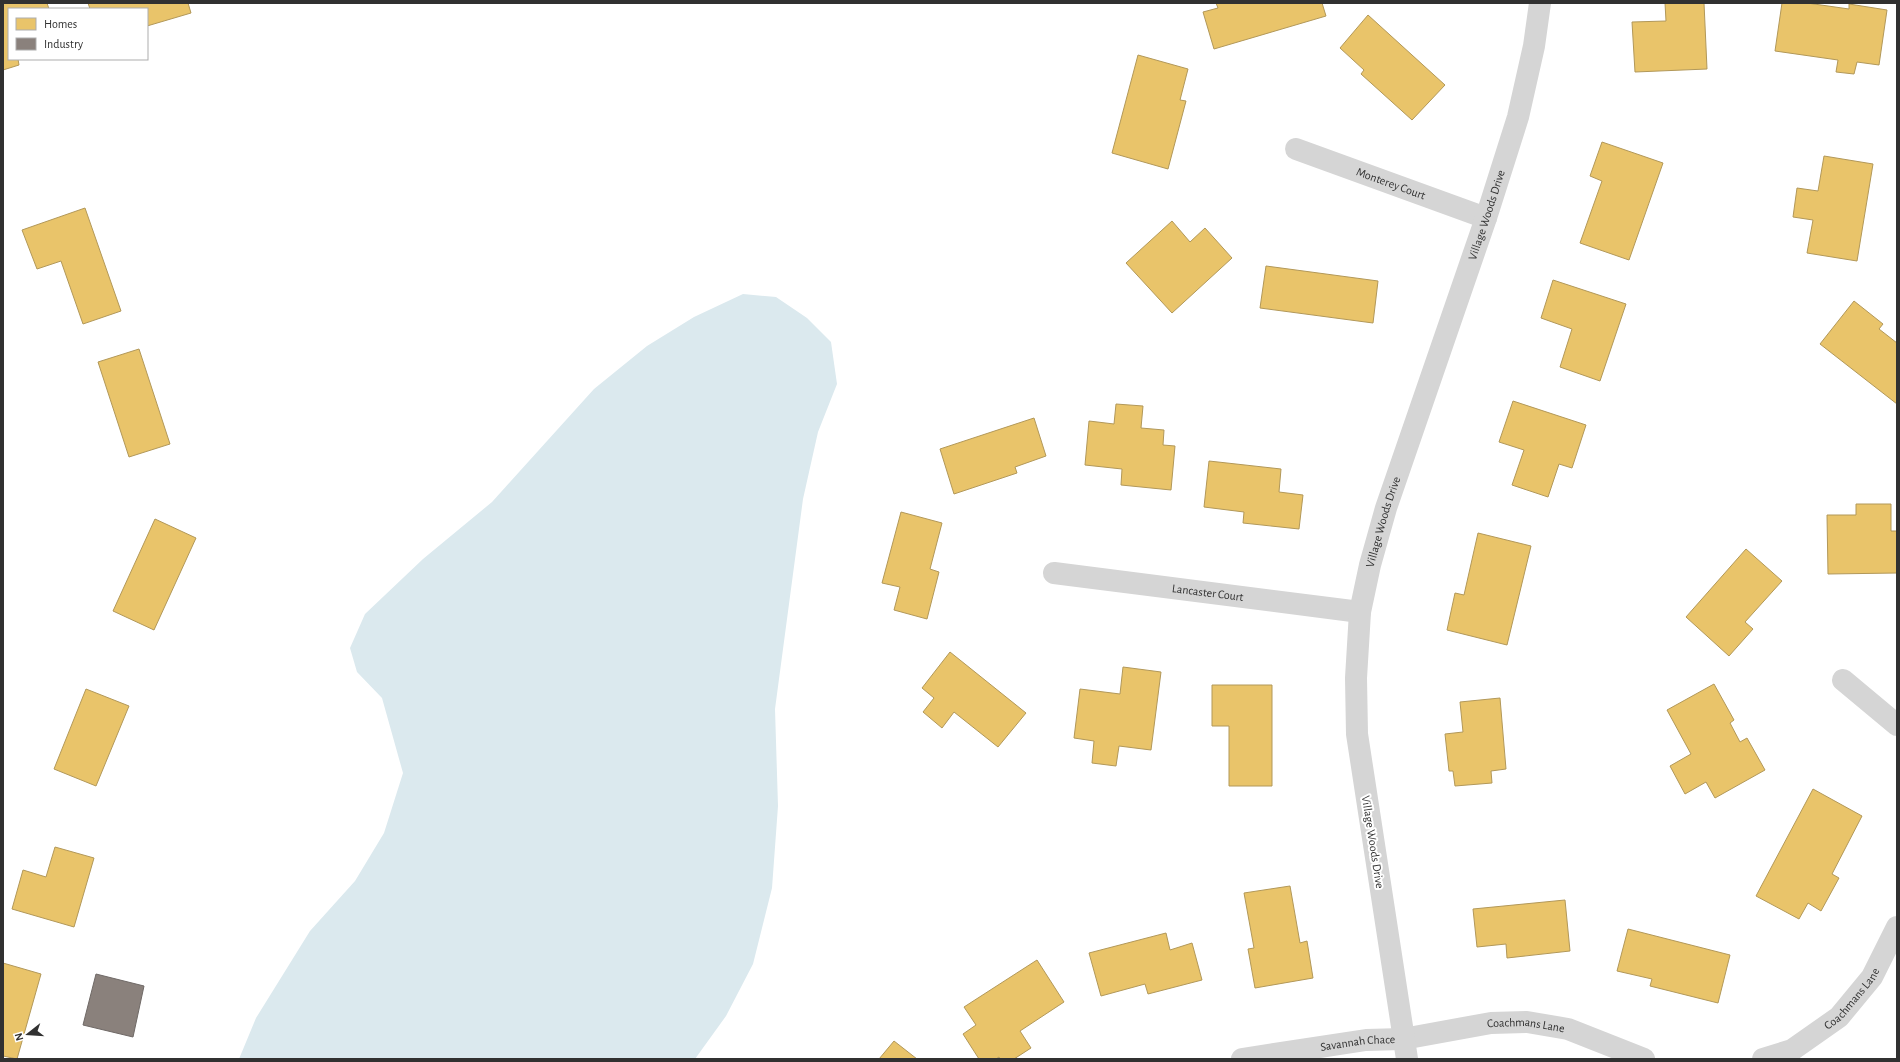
<svg xmlns="http://www.w3.org/2000/svg" width="1900" height="1062" font-family="'Alegreya Sans',sans-serif">
<rect width="100%" height="100%" fill="#fff"/>
<path fill="#dbe9ee" d="M743 294 776 297 807 318 831 342 837 384 818 432 803 499 775 709 778 806 772 888 753 964 726 1016 695 1059H239L256 1018 310 931 355 881 384 833 403 773 382 698 357 672 350 648 365 614 423 559 492 502 594 389 647 346 694 317Z"/>
<path fill="#e9c46a" stroke="#b29859" d="M3 3H47L49 9H9V59H18L19 65 3 70Z
M88 3H188L191 13 147 26V9H90Z
M1216 3H1322L1326 16 1214 49 1203 12 1218 8Z
M1665 3H1704L1707 69 1635 72 1632 22 1666 21Z
M1782 3H1807L1849 9V4L1887 10 1879 65 1857 62 1854 74 1836 72 1838 60 1775 51Z
M1368 15 1445 85 1412 120 1361 74 1364 70 1340 48Z
M1138 55 1188 69 1180 100 1186 101 1168 169 1112 153Z
M1602 142 1663 163 1629 260 1580 243 1602 181 1590 176Z
M1824 156 1873 164 1857 261 1807 253 1813 220 1793 217 1797 188 1818 191Z
M85 208 121 311 83 324 61 261 37 269 22 230Z
M1172 221 1190 242 1205 228 1232 258 1172 313 1126 263Z
M1266 266 1378 281 1373 323 1260 308Z
M1553 280 1626 304 1600 381 1560 367 1572 329 1541 318Z
M1854 301 1883 324 1879 329 1897 343V404L1820 344Z
M139 349 170 444 129 457 98 362Z
M1513 401 1586 425 1572 468 1559 464 1548 497 1512 485 1524 450 1499 442Z
M1116 404 1143 406 1141 428 1164 430 1163 445 1175 446 1171 490 1121 485 1122 469 1085 465 1089 421 1114 424Z
M1034 418 1046 456 1015 467 1017 473 954 494 940 449Z
M1209 461 1281 469 1279 492 1303 495 1299 529 1243 523 1244 512 1204 507Z
M1856 504H1891V531H1897V573L1828 574 1827 515H1856Z
M901 512 942 523 930 569 939 572 927 619 894 610 900 587 882 583Z
M155 519 196 538 154 630 113 611Z
M1478 533 1531 546 1507 645 1447 630 1455 593 1464 595Z
M1746 549 1782 581 1745 622 1753 629 1729 656 1686 617Z
M950 652 1026 713 998 747 954 712 942 728 923 712 934 698 922 688Z
M1123 667 1161 672 1151 750 1119 746 1116 766 1092 763 1094 741 1074 738 1080 689 1120 694Z
M1714 684 1734 720 1730 723 1740 742 1747 738 1765 770 1715 798 1706 782 1685 794 1670 766 1691 754 1667 710Z
M1212 685H1272V786H1229V726H1212Z
M86 689 129 706 96 786 54 769Z
M1500 698 1506 769 1491 771 1492 783 1455 786 1453 771H1449L1445 734 1463 732 1460 702Z
M1813 789 1862 816 1832 874 1839 878 1821 911 1808 903 1799 919 1756 896Z
M55 847 94 858 74 927 12 909 23 870 46 877Z
M1290 886 1300 943 1307 941 1313 978 1255 988 1248 949 1254 948 1244 893Z
M1565 900 1570 951 1507 958 1506 944 1477 947 1473 909Z
M1628 929 1730 955 1718 1003 1650 986 1652 979 1617 971Z
M1166 933 1170 950 1192 943 1202 980 1148 994 1145 984 1101 996 1089 953Z
M1037 960 1064 1002 1020 1031 1031 1048 1014 1059H1000L999 1057 996 1059H979L963 1034 976 1025 964 1007Z
M3 963 41 974 17 1059 3 1056Z
M894 1041 917 1059H879Z"/>
<path fill="#8a817c" stroke="#6f6966" d="M96 974 144 986 133 1037 83 1025Z"/>
<g fill="none" stroke-linecap="round" stroke-linejoin="round">
<g stroke="#d5d5d5" stroke-width="22">
<path id="s1" d="M1296 149 1486 218"/>
<path id="s2" d="M1054 573 1360 612"/>
<path d="M1843 680 1897 725"/>
<path id="s3" d="M1242 1059 1366 1040 1403 1039 1491 1023 1527 1022 1568 1029 1644 1059"/>
<path id="s4" d="M1407 1059 1357 734 1356 678 1360 612 1370 565 1386 508 1486 218 1518 117 1534 46 1540 3"/>
<path id="s5" d="M1763 1059 1792 1050 1839 1017 1872 977 1897 927"/>
</g>
</g>
<g text-anchor="middle" dominant-baseline="central" stroke-width="4" stroke-linejoin="round" paint-order="stroke">
<g font-size="12" fill="#313131" stroke="#fff">
<text stroke="none"><textPath href="#s1" startOffset="101">Monterey Court</textPath></text>
<text stroke="none"><textPath href="#s4" startOffset="868">Village Woods Drive</textPath></text>
<text stroke="none"><textPath href="#s4" startOffset="544">Village Woods Drive</textPath></text>
<text stroke="none"><textPath href="#s2" startOffset="155">Lancaster Court</textPath></text>
<text transform="translate(1373 842) rotate(81)">Village Woods Drive</text>
<text stroke="none"><textPath href="#s5" startOffset="110">Coachmans Lane</textPath></text>
<text stroke="none"><textPath href="#s3" startOffset="287">Coachmans Lane</textPath></text>
<text stroke="none"><textPath href="#s3" startOffset="117">Savannah Chace</textPath></text>
</g>
</g>
<rect width="1900" height="1062" fill="none" stroke="#313131" stroke-width="8"/>
<rect x="8" y="8" width="140" height="52" fill="#ffffff" stroke="#adadad"/>
<rect x="16" y="18" width="20" height="12" fill="#e9c46a" stroke="#adadad"/>
<text x="44" y="28" font-size="12" fill="#313131">Homes</text>
<rect x="16" y="38" width="20" height="12" fill="#8a817c" stroke="#adadad"/>
<text x="44" y="48" font-size="12" fill="#313131">Industry</text>
<g transform="translate(28 1034) rotate(253)" stroke="#ffffff" stroke-width="3" paint-order="stroke">
<path d="M0-3L7 15L0 10L-7 15Z" fill="#313131"/>
<text y="-6" font-size="11" font-weight="bold" text-anchor="middle" fill="#313131">N</text>
</g>
</svg>
